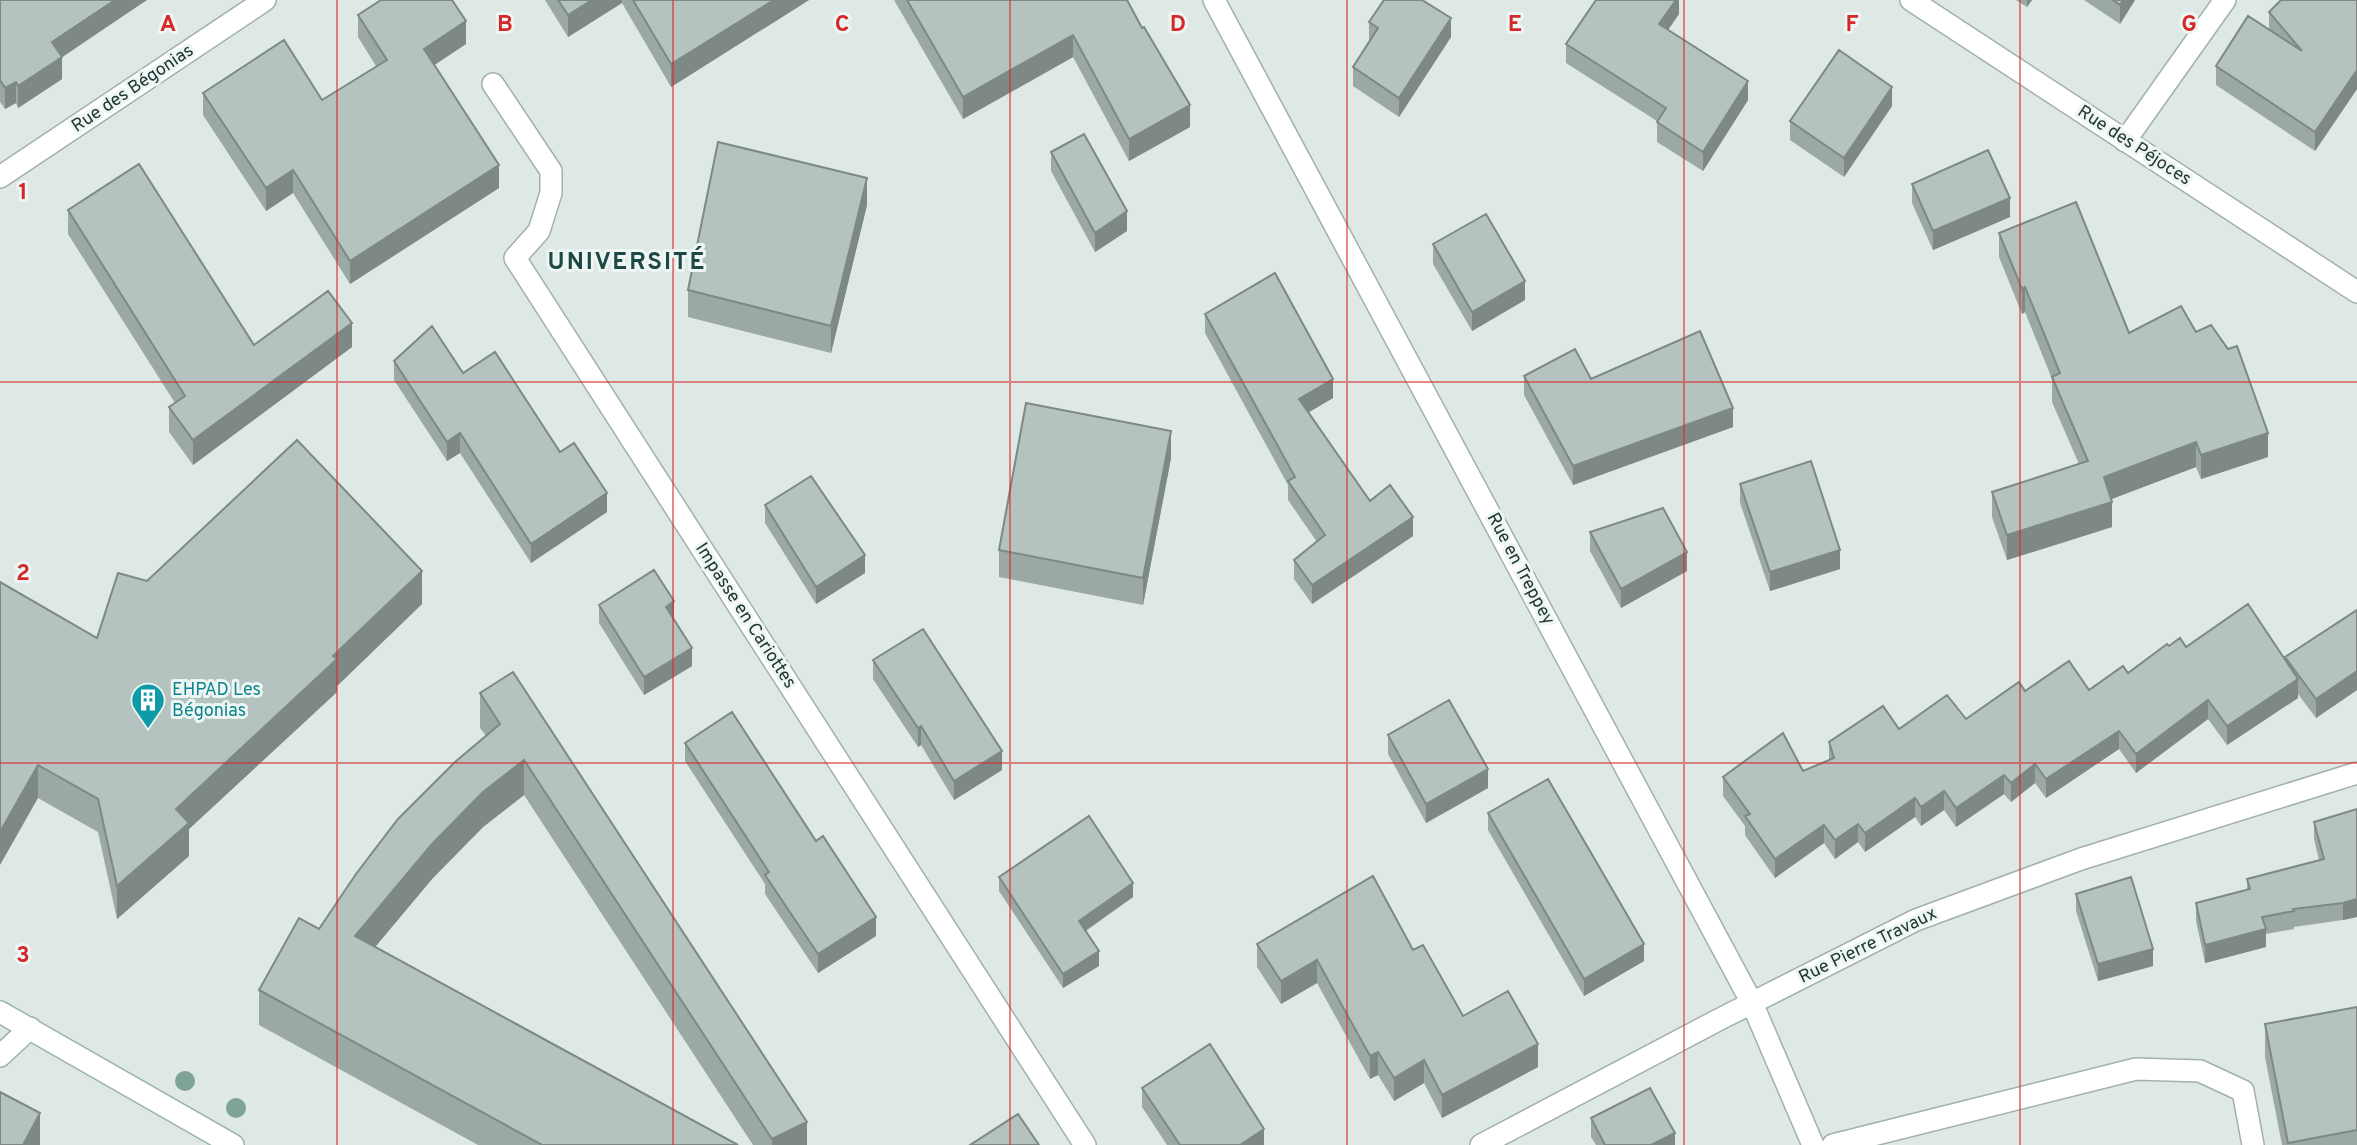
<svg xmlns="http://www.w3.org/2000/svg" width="2357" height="1145" font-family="Overpass,sans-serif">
<rect width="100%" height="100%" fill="#dee9e6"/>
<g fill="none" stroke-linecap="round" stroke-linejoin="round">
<g stroke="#a2b0ad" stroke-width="24">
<path id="lane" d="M1833 1145 2136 1069 2200 1071 2243 1091 2253 1145"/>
</g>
<g stroke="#a2b0ad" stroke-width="24">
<path id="street" d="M1214 0 1752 1003 1813 1145
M1911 0 2357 292
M493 84 551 171V193L539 231 515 258 1085 1145
M2125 141 2225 0
M0 177 265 0
M0 1056 30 1028
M1481 1145 1722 1018 1916 920 2081 859 2357 773"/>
</g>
<g stroke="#9eb4b0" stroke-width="24">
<path id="secondary" d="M0 1012 233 1145"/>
</g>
<use href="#lane" stroke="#fff" stroke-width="21"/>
<use href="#street" stroke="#fff" stroke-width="21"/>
<use href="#secondary" stroke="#fff" stroke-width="21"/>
</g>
<g fill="#7da494">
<circle cx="185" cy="1081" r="10"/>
<circle cx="236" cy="1108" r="10"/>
</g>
<path fill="#9ba8a4" d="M0 0 62 57V79L18 108 16 103 5 109 0 102Z
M545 0H809L671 87 622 3 568 37Z
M894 0H1127L1190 127 1129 161 1073 57 963 119Z
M1679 0V14L1668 30 1748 100 1703 171 1657 142V121L1566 63V44Z
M2016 0H2032L2027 7Z
M2084 0H2135L2120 24Z
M2357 0V89L2315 151 2216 85V66L2269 30V12Z
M358 15 466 44 434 65 499 188 350 284 293 193 266 211 203 115V93L322 100 376 66 358 37Z
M1369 22 1451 37 1399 117 1353 86V67L1369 41Z
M1892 106 1844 177 1790 140V121Z
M1051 152 1127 231 1095 252 1051 171Z
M1912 184 2010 217 1933 250 1912 203Z
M867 205 831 353 688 317V290Z
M68 210 254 345 352 347 193 465 169 432V407L175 403 68 234Z
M1999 233 2129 333 2268 457 2201 479 2196 467 2111 499 2112 527 2007 560 1992 517V492L2079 464 2052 402V379L2025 312 2022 314 1999 257Z
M1433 244 1525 300 1472 331 1433 264Z
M1205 314 1333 398 1309 412 1370 501 1413 536 1312 604 1294 579V560L1317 542 1288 500V485L1205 333Z
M394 361 560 452 607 512 531 563 460 453 447 461 394 380Z
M1524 376 1591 379 1733 427 1573 485 1524 395Z
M1171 458 1143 605 999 577V550Z
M1740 484 1840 569 1770 591 1740 503Z
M765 505 865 573 816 604 765 523Z
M1590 532 1687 571 1621 608 1590 551Z
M147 581 422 604 337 686V692L189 829V856L117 919 98 832 38 798 0 582 97 638Z
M599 605 674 619 692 666 644 695 599 623Z
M2357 610V690L2316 718 2298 694V698L2227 745 2208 719 2136 773 2119 749 2046 798 2035 783 2011 802 2004 794 1956 827 1944 810 1921 826 1915 817 1865 852 1858 842 1835 859 1824 843 1775 878 1745 835V826L1723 796V777L1803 771 1829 760V742L1899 729 1966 719 2025 691 2089 690 2128 673 2169 646 2285 660V657Z
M873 660 1002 770 954 800 921 745 918 747 873 679Z
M480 693 807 1145H753L524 795 483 827 432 879 375 947 738 1145H478L259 1025V990L319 929 486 736 480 728Z
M1388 735 1488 788 1426 823 1388 754Z
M685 743 876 936 818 973 765 894V884L685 761Z
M2357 809V917L2343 920 2294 927V929L2266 934V947L2205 963 2196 921V903L2247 890V879L2319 860 2314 839V822Z
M1488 813 1644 961 1584 996 1488 830Z
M999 877 1133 897 1086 931 1099 966 1063 988 999 891Z
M2076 894 2153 966 2098 981 2076 911Z
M1257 944 1413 950 1463 1016 1538 1067 1442 1118 1424 1083 1394 1101 1378 1075 1370 1079 1317 983 1281 1004 1257 967Z
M2357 1007V1145H2282L2265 1057V1024Z
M1142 1088 1264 1145H1167L1142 1107Z
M1591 1118 1675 1145H1596L1591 1137Z"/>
<path fill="#7e8886" d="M115 0H147L52 64V42Z
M592 0H622V3L568 37V15Z
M774 0H809L671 87V64Z
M1676 0H1679V14L1659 43V24Z
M2027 0H2032L2027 7Z
M2123 0H2135L2120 24V5Z
M1451 18V37L1399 117V98Z
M466 21V44L424 72V49Z
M1073 35V57L963 119V97Z
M62 57V79L18 108V86Z
M2357 70V89L2315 151V132Z
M1748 81V100L1703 171V152Z
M16 82V103L5 109V88Z
M1892 87V106L1844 177V158Z
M1190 105V127L1129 161V139Z
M499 165V188L350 284V261Z
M293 170V193L266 211V188Z
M867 178V205L831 353V326Z
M2010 198V217L1933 250V231Z
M1127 211V231L1095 252V233Z
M1525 281V300L1472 331V312Z
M2025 287V312L2022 314V289Z
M352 323V347L193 465V440Z
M1333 379V398L1299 418V399Z
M1733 408V427L1573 485V466Z
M1171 431V458L1143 605V578Z
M460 433V453L447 461V442Z
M2268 433V457L2201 479V455Z
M2196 442V467L2104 502V477Z
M607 493V512L531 563V544Z
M2112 502V527L2007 560V535Z
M1413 517V536L1312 604V585Z
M1840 550V569L1770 591V572Z
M1687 552V571L1621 608V589Z
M865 555V573L816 604V587Z
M422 571V604L337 686V692L189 829V856L117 919V886L176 809 333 656Z
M674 601V619L666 607Z
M692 648V666L644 695V677Z
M2357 671V690L2316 718V699Z
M2298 679V698L2227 745V726Z
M2208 700V719L2136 773V754Z
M921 726V745L918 747V728Z
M2119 731V749L2046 798V779Z
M1002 751V770L954 800V781Z
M524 760V795L483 827 432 879 355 971V936L432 844 483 792Z
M2035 764V783L2011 802V783Z
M38 765V798L0 865V832Z
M1488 769V788L1426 823V804Z
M2004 775V794L1956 827V808Z
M1944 791V810L1921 826V807Z
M1915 798V817L1865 852V833Z
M1858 824V842L1835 859V840Z
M1824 825V843L1775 878V859Z
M1133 883V897L1079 935V921Z
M2357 899V917L2343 920V903Z
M876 917V936L818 973V954Z
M2266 929V947L2205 963V945Z
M1644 944V961L1584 996V979Z
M2153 949V966L2098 981V964Z
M1099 951V966L1063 988V974Z
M1317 960V983L1281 1004V981Z
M1538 1044V1067L1442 1118V1095Z
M1378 1052V1075L1370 1079V1056Z
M1424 1060V1083L1394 1101V1078Z
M40 1113V1145H23Z
M807 1122V1145H772V1139Z
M1264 1129V1145H1240Z
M1675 1133V1145H1651Z"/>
<path fill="#b4c3bf" stroke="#7e8886" stroke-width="2" d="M0 0H115L52 42 62 57 18 86 16 82 5 88 0 80Z
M381 0H452L466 21 424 49 499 165 350 261 293 170 266 188 203 93 284 40 322 100 387 60 358 15Z
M558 0H592L568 15Z
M633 0H774L671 64Z
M907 0H1127L1142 28 1144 27 1190 105 1129 139 1073 35 963 97Z
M1384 0H1422L1451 18 1399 98 1353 67 1378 28 1369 22Z
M1596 0H1676L1659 24 1748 81 1703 152 1657 122 1666 108 1566 44Z
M2113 0H2123L2120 5Z
M2281 0H2357V70L2315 132 2216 66 2248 16 2302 51 2269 12Z
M1839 50 1892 87 1844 158 1790 121Z
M1084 134 1127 211 1095 233 1051 152Z
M718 142 867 178 831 326 688 290Z
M1988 150 2010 198 1933 231 1912 184Z
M139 164 254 345 328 291 352 323 193 440 169 407 185 396 68 210Z
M2076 202 2129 333 2181 306 2196 332 2211 325 2228 349 2237 346 2268 433 2201 455 2196 442 2104 477 2112 502 2007 535 1992 492 2088 461 2052 377 2060 373 2025 287 2022 289 1999 233Z
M1486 214 1525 281 1472 312 1433 244Z
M1275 273 1333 379 1299 399 1370 501 1390 485 1413 517 1312 585 1294 560 1325 535 1288 481 1295 477 1205 314Z
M432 326 463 373 495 352 560 452 574 443 607 493 531 544 460 433 447 442 394 361Z
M1700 331 1733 408 1573 466 1524 376 1575 349 1591 379Z
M1026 403 1171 431 1143 578 999 550Z
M297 440 422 571 333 656 337 659 176 809 189 823 117 886 98 799 38 765 0 832V582L97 638 118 573 147 581Z
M1811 461 1840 550 1770 572 1740 484Z
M811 476 865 555 816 587 765 505Z
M1663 508 1687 552 1621 589 1590 532Z
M654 570 674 601 666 607 692 648 644 677 599 605Z
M2248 604 2298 679 2227 726 2208 700 2136 754 2119 731 2046 779 2035 764 2011 783 2004 775 1956 808 1944 791 1921 807 1915 798 1865 833 1858 824 1835 840 1824 825 1775 859 1745 816 1750 814 1723 777 1783 733 1803 771 1834 758 1829 742 1883 706 1899 729 1947 695 1966 719 2019 682 2025 691 2069 661 2089 690 2123 666 2128 673 2167 644 2169 646 2180 638 2186 647Z
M2357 610V671L2316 699 2285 657Z
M923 629 1002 751 954 781 921 726 918 728 873 660Z
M513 672 807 1122 772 1139 524 760 483 792 432 844 355 936 738 1145H542L259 990 299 918 319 929 356 874 398 819 455 762 500 724 480 693Z
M1449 700 1488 769 1426 804 1388 735Z
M732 712 816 841 823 836 876 917 818 954 765 875 769 872 685 743Z
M1548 779 1644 944 1584 979 1488 813Z
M2357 809V899L2343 903 2293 909 2294 911 2262 917 2266 929 2205 945 2196 903 2250 889 2247 879 2324 859 2314 822Z
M1089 816 1133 883 1079 921 1099 951 1063 974 999 877Z
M1373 876 1413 950 1423 945 1463 1016 1508 991 1538 1044 1442 1095 1424 1060 1394 1078 1378 1052 1370 1056 1317 960 1281 981 1257 944Z
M2131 877 2153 949 2098 964 2076 894Z
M2357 1007V1130L2288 1143 2265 1024Z
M1210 1044 1264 1129 1240 1145H1180L1142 1088Z
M1650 1088 1675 1133 1651 1145H1605L1591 1118Z
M0 1092 40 1113 23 1145H0Z
M1018 1114 1039 1145H970Z"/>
<path fill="none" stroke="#d62828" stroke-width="2" stroke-opacity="0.55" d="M337 0V1145M673 0V1145M1010 0V1145M1347 0V1145M1684 0V1145M2020 0V1145M0 382H2357M0 763H2357"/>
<defs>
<g id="building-pin" transform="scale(1.75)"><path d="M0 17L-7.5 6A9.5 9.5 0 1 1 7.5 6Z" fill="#0f9aa8" stroke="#eef6f3"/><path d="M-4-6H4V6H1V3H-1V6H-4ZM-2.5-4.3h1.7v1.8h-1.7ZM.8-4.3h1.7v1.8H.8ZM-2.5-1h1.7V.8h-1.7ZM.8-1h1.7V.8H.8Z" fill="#fff"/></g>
</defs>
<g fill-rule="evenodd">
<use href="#building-pin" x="148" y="700"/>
</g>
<g text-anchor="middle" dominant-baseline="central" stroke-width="6" stroke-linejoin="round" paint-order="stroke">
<g font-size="18" fill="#213735" stroke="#eef6f3">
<text transform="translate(133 89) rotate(-34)">Rue des Bégonias</text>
<text transform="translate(2134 146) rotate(33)">Rue des Péjoces</text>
<text transform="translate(1520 569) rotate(62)">Rue en Treppey</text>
<text transform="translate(745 616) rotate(57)">Impasse en Cariottes</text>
<text transform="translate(1868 946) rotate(-26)">Rue Pierre Travaux</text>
</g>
<g font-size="18" fill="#0d838f" stroke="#eef6f3" text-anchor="start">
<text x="172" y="690">EHPAD Les<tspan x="172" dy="21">Bégonias</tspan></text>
</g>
<g font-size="24" font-weight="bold" letter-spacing="2" fill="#1e4845" stroke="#eef6f3">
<text x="627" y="263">UNIVERSITÉ</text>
</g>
</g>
<g font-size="23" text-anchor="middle" font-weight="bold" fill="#d62828" stroke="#eef6f3" stroke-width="6" stroke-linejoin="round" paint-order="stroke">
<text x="168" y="31">A</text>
<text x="505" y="31">B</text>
<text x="842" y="31">C</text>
<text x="1178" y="31">D</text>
<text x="1515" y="31">E</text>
<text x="1852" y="31">F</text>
<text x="2189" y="31">G</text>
<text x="23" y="199">1</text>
<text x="23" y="580">2</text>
<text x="23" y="962">3</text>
</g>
</svg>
